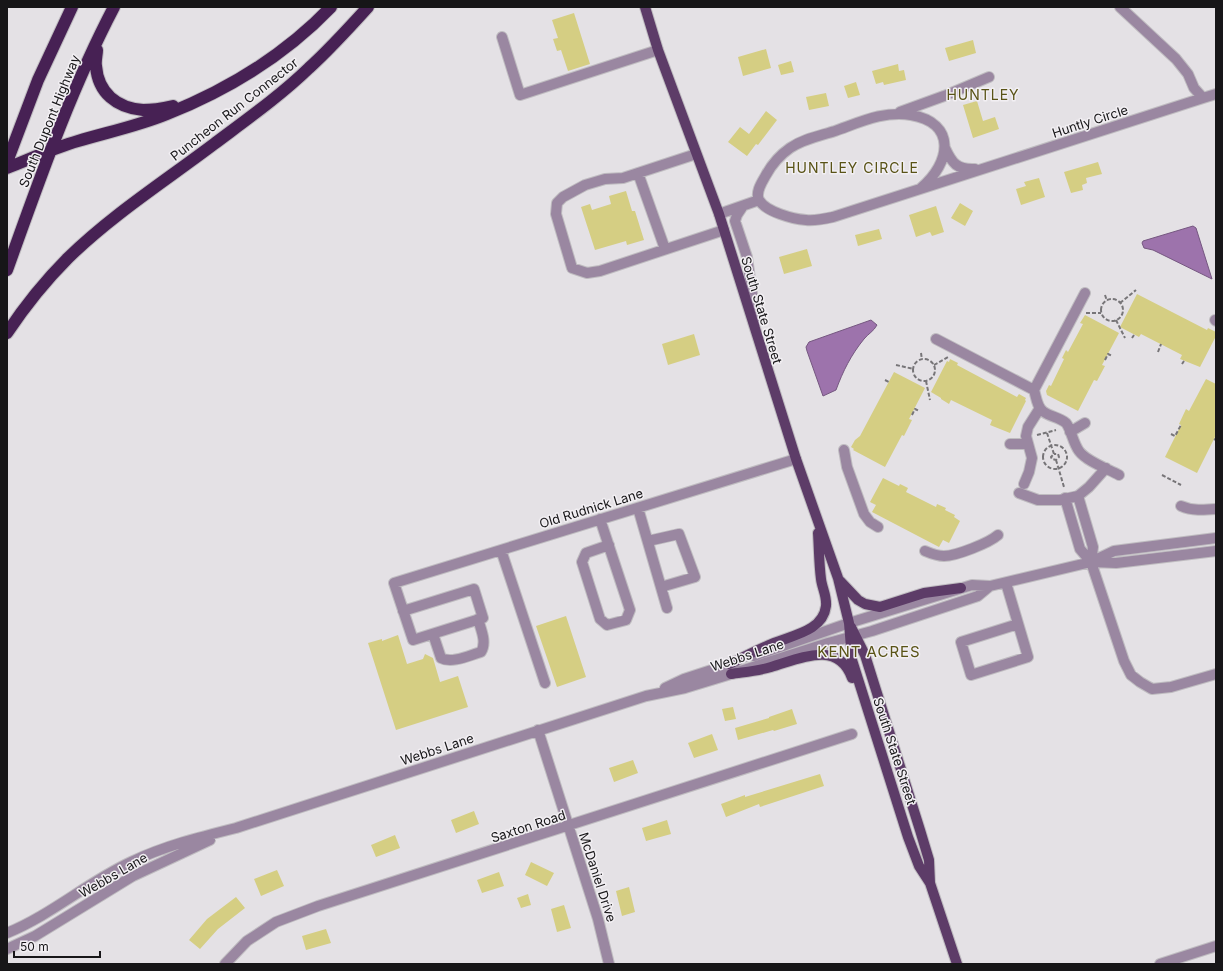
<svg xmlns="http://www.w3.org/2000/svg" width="1223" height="971" font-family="Inter,sans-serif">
<rect width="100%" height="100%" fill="#e4e1e5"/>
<path fill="#9d73ac" stroke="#755780" d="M1193 226 1196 228 1212 279 1153 250 1144 248 1142 243 1143 241Z
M871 320 877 325C874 331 868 334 864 339 851 355 843 371 836 390L823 396 807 351 806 347 809 342Z"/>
<path fill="#d5ce83" d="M574 13 590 64 568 71 561 50 557 51 553 39 558 38 552 20Z
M973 40 976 53 949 61 945 48Z
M766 49 771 68 743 76 738 57Z
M791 61 794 72 781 75 778 65Z
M898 64 899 71 904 70 906 80 884 85 883 82 876 84 872 71Z
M856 82 860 95 848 98 844 86Z
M826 93 829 106 809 110 806 97Z
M977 101 983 121 995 117 999 129 973 138 963 105Z
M766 111 777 120 758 145 756 144 747 156 728 142 740 127 749 134Z
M1098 162 1102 174 1086 178 1087 183 1082 185 1083 190 1071 193 1064 172Z
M1039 178 1045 197 1021 205 1016 189 1026 186 1024 182Z
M626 191 632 211H635L644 240 627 245 626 241 595 250 581 207 590 204 592 210 611 204 609 196Z
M960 203 973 211 965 226 951 218Z
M936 206 944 232 932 236 930 232 916 237 909 215Z
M879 229 882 239 858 246 855 235Z
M807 249 812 266 784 274 779 257Z
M1137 294 1207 330 1208 328 1216 332V336L1200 367 1180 359 1182 355 1141 334 1139 337 1120 327Z
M1085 315 1119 333 1102 365 1105 366 1097 381 1094 380 1078 411 1047 395 1046 391 1049 385 1051 386 1064 359 1062 358 1066 350 1068 352 1083 324 1080 323Z
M694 334 700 355 668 365 662 344Z
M950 359 958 363 957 365 1017 397 1019 394 1026 398 1025 400 1026 401 1010 433 990 425 992 420 951 400 949 404 941 399V398L931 392 947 361 949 362Z
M894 372 925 388 909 419 912 420 904 436 902 435 885 467 853 450 854 449 851 447 855 440 860 436Z
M1206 379 1216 384V435L1197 473 1165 457 1181 425 1179 424 1186 409 1189 411Z
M883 478 899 486 900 484 908 488 906 492 936 507 937 504 946 508 945 510 955 515 954 517 960 521 949 543 943 540 939 547 872 512 876 505 870 502Z
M566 616 586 677 557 687 536 626Z
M398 635 407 664 423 659 425 654 433 658 440 682 458 676 468 707 396 730 368 643 382 639V641Z
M733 707 736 719 725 721 722 709Z
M792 709 797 724 774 731 773 730 738 740 735 728 769 718V717Z
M712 734 718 750 694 758 688 743Z
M633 760 638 773 614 782 609 768Z
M820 774 824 786 760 807 759 804 726 817 721 804 745 795V797Z
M474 811 479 824 456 833 451 820Z
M667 820 671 834 646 841 642 828Z
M395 835 400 848 376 857 371 845Z
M531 862 554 873 547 886 525 875Z
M277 870 284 886 261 896 254 879Z
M499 872 504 886 482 893 477 880Z
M629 887 635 912 622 916 616 891Z
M528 894 531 905 521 908 517 898Z
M236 897 245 908 218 929 200 949 189 940 207 919Z
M564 905 571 928 557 932 551 909Z
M326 929 331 943 306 950 302 936Z"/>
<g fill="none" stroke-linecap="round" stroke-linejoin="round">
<g stroke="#bfbcc0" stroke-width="12">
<path id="minor" d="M1120 7 1176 59 1188 74 1194 88 1203 98 1216 94
M502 37 520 95 658 50
M900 112 944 96 989 77
M945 148C952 163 957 170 975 169
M696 154 623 178 605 179 585 185 563 197 557 203 556 214 572 268 587 273 600 271 724 230
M638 173 665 249
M921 188C951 163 957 123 911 115 885 110 858 123 835 131 819 136 803 139 790 148 780 155 772 164 766 175 762 182 755 192 759 200 766 212 793 219 806 220 815 221 824 219 833 217L1203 98
M743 206 737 215 735 221 747 257 756 322
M719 214 759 200
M1085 293 1034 390C1036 396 1037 408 1044 412 1051 417 1059 417 1066 423 1071 429 1073 443 1079 451 1086 461 1108 469 1119 475
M1215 320 1216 321
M936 339 1034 390
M1070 432 1085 423
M1010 444H1028
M844 450 847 467 864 514 870 522 878 527
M1024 484 1029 472 1032 458 1026 436 1028 427 1040 408
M1019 493 1038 500H1060L1078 496 1089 487 1106 468
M1078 496 1093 547 1091 562 1124 661 1131 675 1140 682 1152 689 1171 687 1216 674
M1065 498 1080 549 1091 562
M1181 506C1192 511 1204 510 1216 509
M638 508 667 608
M600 519 630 610 626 620 607 625 600 619 582 562 586 553 609 545
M648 541 679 534 695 577 661 587
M501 550 545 683
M925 551C932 554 937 556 944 556 956 556 989 543 998 535
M1093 562 1116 563 1216 551
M1006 583 1028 657 971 675 961 642 1018 624
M403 611 474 589 483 618 413 640 394 583 796 459
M433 634 441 658C452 664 470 655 481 652 487 642 481 630 478 619
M754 656 849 623 972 585 990 586 1091 562 1114 551 1216 538
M665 688 684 679 736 662
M538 730 598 919 609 964
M7 933C51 915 88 882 131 862 164 846 200 837 236 828L646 696 685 688 731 674 828 643 872 631 978 596 990 586
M7 949 35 936 133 876 210 840
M225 964 247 941 276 922 318 906 852 734
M1160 964 1216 946"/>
</g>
<g stroke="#bfbcc0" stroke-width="12">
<path id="major" d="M645 7 658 50 719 214 796 459 838 578 849 623 852 660 908 837 919 866 930 883 957 964
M840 581 858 600 865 604 880 607 924 593 961 588
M851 627 865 655 920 830 929 860 930 883
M729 664C744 657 759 649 774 643 793 635 823 631 826 606 827 596 822 588 821 579 819 564 819 548 818 533
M731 674C744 672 758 671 771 667 799 659 838 639 852 678"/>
</g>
<g stroke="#bfbcc0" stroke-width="14">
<path id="highway" d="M97 50C97 55 95 61 96 66 98 93 117 108 143 110 153 110 164 108 173 106
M7 162 38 80 72 7
M7 168C30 159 54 148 78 141 108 132 138 126 167 114 227 90 286 54 331 7
M7 270C39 181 70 91 114 7
M7 333C25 306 45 281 68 258 112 215 165 181 214 144 246 120 280 96 309 68 330 49 349 28 368 7"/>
</g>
<path stroke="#777578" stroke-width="2" stroke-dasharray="4 2" stroke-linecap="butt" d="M1105 295 1107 301
M1101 310a11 11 0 1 1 22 0a11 11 0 1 1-22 0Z
M1120 303 1136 290
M1086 313H1101
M1116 320 1125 338
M1132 338 1134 335
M1158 352 1161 344
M921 353 922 360
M913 370a11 11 0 1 1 22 0a11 11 0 1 1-22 0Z
M1105 360 1108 354 1112 356
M1182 364 1184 361
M896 365 914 369
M934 365 948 357
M885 380 889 382
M926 381 930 400
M912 415 915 409 919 411
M1047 433 1054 454 1051 457 1052 459 1056 460 1059 457 1058 454H1054
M1171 434 1175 436 1181 425
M1037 435 1056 430
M1214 439 1216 440
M1043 457a12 12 0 1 1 24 0a12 12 0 1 1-24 0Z
M1056 460 1064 487 1063 488
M1162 475 1181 485"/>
<use href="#minor" stroke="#9a87a1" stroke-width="10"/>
<use href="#major" stroke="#5d3c68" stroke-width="10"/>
<use href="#highway" stroke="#472154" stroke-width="12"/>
</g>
<g text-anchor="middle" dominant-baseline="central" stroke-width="3" stroke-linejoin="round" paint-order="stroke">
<g font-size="13" fill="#171618" stroke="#f2eff3">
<text transform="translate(234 109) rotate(-38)">Puncheon Run Connector</text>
<text transform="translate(49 121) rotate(-68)">South Dupont Highway</text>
<text transform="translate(1090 121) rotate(-18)">Huntly Circle</text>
<text transform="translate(762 310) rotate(73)">South State Street</text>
<text transform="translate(591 508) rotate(-17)">Old Rudnick Lane</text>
<text transform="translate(747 655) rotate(-18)">Webbs Lane</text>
<text transform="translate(437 749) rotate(-18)">Webbs Lane</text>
<text transform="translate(895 751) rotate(72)">South State Street</text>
<text transform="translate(528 826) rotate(-18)">Saxton Road</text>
<text transform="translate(113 875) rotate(-30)">Webbs Lane</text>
<text transform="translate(598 877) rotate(72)">McDaniel Drive</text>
</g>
<g font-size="14" letter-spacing="1" fill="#595316" stroke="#f2eff3">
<text x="983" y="94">HUNTLEY</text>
<text x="852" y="167">HUNTLEY CIRCLE</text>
</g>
<g font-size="15" letter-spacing="1" fill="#595316" stroke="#f2eff3">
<text x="869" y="651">KENT ACRES</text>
</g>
</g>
<rect width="1223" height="971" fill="none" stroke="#171618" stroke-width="16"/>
<path d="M14 951v6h86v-6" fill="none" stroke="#171618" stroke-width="2"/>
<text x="20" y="951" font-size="12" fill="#171618" stroke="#f2eff3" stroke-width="3" paint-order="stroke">50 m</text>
</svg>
